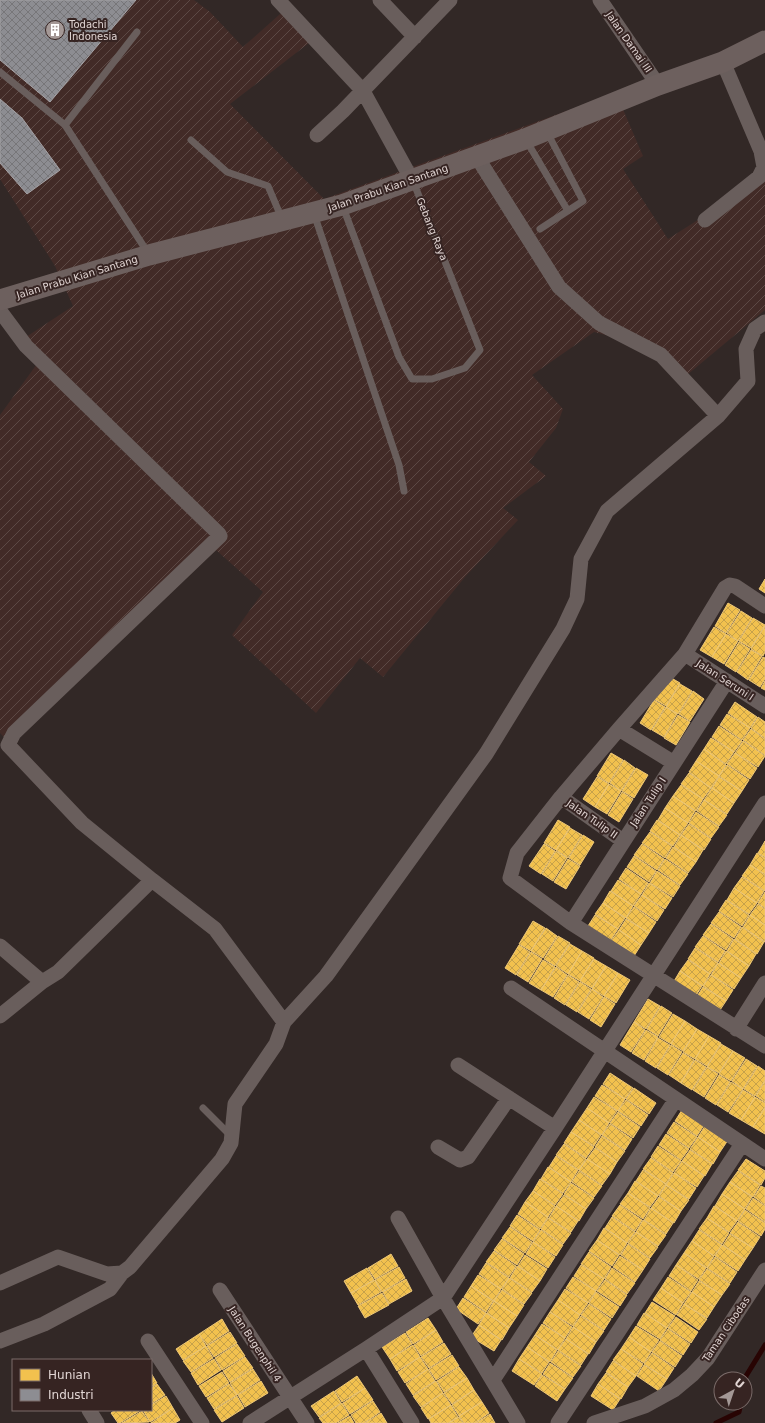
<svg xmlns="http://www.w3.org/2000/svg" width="765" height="1423" font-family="'DejaVu Sans',sans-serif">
<defs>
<pattern id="industrial-furrows" width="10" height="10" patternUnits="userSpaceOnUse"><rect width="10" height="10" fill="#422b27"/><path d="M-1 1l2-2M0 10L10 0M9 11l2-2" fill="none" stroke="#5d4945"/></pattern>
<pattern id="homes-cross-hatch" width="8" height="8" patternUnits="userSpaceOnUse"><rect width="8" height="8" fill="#f2c14e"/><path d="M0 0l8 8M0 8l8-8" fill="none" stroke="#c6a14a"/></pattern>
<pattern id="industry-cross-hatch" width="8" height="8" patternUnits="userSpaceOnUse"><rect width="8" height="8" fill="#8d8d92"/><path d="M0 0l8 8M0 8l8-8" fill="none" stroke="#777679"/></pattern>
</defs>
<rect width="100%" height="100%" fill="#322826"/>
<path fill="url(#industrial-furrows)" d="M0 0H194L210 12 243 47 289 6 318 36 230 104 324 199 616 93 643 156 623 169 668 239 765 177V310L681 380 644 345 594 332 532 375 563 409 556 428 529 462 546 476 503 508 518 520 465 577 383 677 360 658 316 713 232 635 263 592 216 550 9 742 0 733V415L42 357 23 339 73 306 55 266 0 179Z"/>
<path fill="url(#homes-cross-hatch)" stroke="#edc776" d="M765 579V593L759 589Z
M728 603 740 610 726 633 715 626Z
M741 611 752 618 738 641 727 633Z
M753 618 765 625 751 648 739 641Z
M765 626V652L763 656 751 649Z
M714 627 726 634 712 657 700 650Z
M726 634 738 641 724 664 712 657Z
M739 642 750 649 736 672 725 665Z
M751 650 762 656 748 680 737 672Z
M763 657 765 658V679L760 687 749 680Z
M668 676 680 683 666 706 654 699Z
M765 681V690L761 688Z
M680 684 692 691 678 714 666 707Z
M693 691 704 699 690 721 679 714Z
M654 700 665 707 651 730 640 723Z
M735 702 757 717 750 728 728 713Z
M666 707 677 714 664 737 652 730Z
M727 714 750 728 742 740 720 725Z
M678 715 690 722 676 745 664 738Z
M758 717 765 722V738L751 728Z
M719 726 742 741 734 752 712 737Z
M751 729 765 739V755L743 740Z
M711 738 734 752 726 764 704 749Z
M743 741 765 756 758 767 735 753Z
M704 749 726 765 719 776 696 761Z
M611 753 623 760 609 783 597 776Z
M735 753 757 768 750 779 727 764Z
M624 760 635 768 621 791 610 783Z
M696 761 719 776 711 788 689 772Z
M727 765 749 780 742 791 719 776Z
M636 768 648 775 634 798 622 791Z
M689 773 711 788 703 799 681 784Z
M597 777 609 784 595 807 583 799Z
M719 777 742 791 734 803 712 788Z
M609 784 621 791 607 814 595 807Z
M681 785 703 799 696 811 673 796Z
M712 788 734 803 727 814 704 800Z
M622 792 633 799 619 822 608 815Z
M673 796 695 811 688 823 665 808Z
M704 800 727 815 719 826 697 811Z
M665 808 688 823 680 835 658 820Z
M696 812 719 827 711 838 689 823Z
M558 820 570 827 556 850 544 843Z
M657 820 680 835 673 846 650 831Z
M689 824 711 839 704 850 681 835Z
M570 828 582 835 568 858 556 850Z
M650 832 672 846 665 858 642 843Z
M583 835 594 842 580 865 569 858Z
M681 835 703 850 696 862 674 847Z
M765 841V857L758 853Z
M544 844 555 851 541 874 529 866Z
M642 844 664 859 657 870 634 855Z
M673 847 696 862 688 873 666 858Z
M556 851 567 858 553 881 542 874Z
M757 853 765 858V874L750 865Z
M634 856 656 871 649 882 627 867Z
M568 859 580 866 566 889 554 882Z
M665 859 688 874 680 885 658 870Z
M750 865 765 875V891L742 876Z
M626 868 648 883 641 894 619 879Z
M657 871 680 886 673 897 650 883Z
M742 877 764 891 757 903 734 888Z
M618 880 641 894 633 906 611 891Z
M649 883 672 898 665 909 642 895Z
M734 888 757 903 749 914 727 900Z
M610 891 633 906 626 918 603 903Z
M765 892V908L758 903Z
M642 895 664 910 657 921 634 906Z
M726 900 749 915 742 926 719 911Z
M603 903 625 918 618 929 595 914Z
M758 904 765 909V925L750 915Z
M634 907 656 922 649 933 626 918Z
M719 912 741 927 734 938 711 923Z
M595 915 618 929 610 941 588 926Z
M750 915 765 925V942L743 927Z
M626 919 649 933 641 945 619 930Z
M533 921 545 928 531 951 519 944Z
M711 924 733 939 726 950 703 935Z
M742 927 764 942 757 954 735 939Z
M546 928 557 936 543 958 531 951Z
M619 930 641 945 634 956 611 941Z
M558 936 570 943 555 966 544 959Z
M703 936 725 951 718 962 695 947Z
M734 939 756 954 749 966 727 951Z
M570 944 582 951 568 974 556 966Z
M519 945 530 952 516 975 505 968Z
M695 948 718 963 710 974 688 959Z
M582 951 594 958 580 981 568 974Z
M726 951 749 966 741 978 719 963Z
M531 952 542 959 528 982 517 975Z
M594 959 606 966 592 988 580 981Z
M543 960 555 967 541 990 529 983Z
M688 960 710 974 703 986 680 971Z
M718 963 741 978 734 989 711 975Z
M606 966 618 973 604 996 592 989Z
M556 967 567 975 553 997 541 990Z
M680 971 702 986 695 997 673 983Z
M618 973 630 980 616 1003 604 996Z
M568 975 579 982 565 1005 554 998Z
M711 975 733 990 726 1001 703 986Z
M580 982 591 989 577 1012 566 1005Z
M703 987 726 1001 718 1013 696 998Z
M592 989 603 997 589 1019 578 1012Z
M604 997 615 1004 601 1027 590 1020Z
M648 999 660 1006 646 1029 634 1022Z
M661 1006 672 1013 658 1036 647 1029Z
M673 1014 685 1021 671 1044 659 1037Z
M685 1021 697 1029 683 1051 671 1044Z
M634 1022 645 1030 631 1052 620 1045Z
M697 1029 709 1036 695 1059 683 1052Z
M646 1030 658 1037 644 1060 632 1053Z
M709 1036 721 1043 707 1066 695 1059Z
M658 1038 670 1045 656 1068 645 1061Z
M721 1044 733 1051 719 1073 707 1067Z
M671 1045 682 1052 668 1075 657 1068Z
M733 1051 745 1058 731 1081 719 1074Z
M683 1053 694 1060 681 1083 669 1075Z
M746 1059 757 1066 743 1089 732 1081Z
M695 1060 706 1067 692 1090 681 1083Z
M758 1066 765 1071V1080L755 1096 744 1089Z
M707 1067 718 1074 704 1097 693 1090Z
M610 1073 633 1088 625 1099 603 1084Z
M719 1075 730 1082 716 1105 705 1098Z
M765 1081V1102L756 1096Z
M731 1082 743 1089 728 1112 717 1105Z
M602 1085 625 1099 618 1111 595 1096Z
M634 1088 656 1103 649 1114 626 1099Z
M743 1090 755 1097 741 1120 729 1113Z
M594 1097 617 1111 609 1123 587 1108Z
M755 1097 765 1103V1107L753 1127 741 1120Z
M626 1100 648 1115 641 1126 618 1111Z
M587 1108 609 1123 602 1135 579 1120Z
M765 1108V1134L753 1127Z
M682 1110 704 1125 697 1136 675 1121Z
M618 1112 640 1127 633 1138 610 1123Z
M579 1120 601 1135 594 1146 571 1132Z
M674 1122 697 1137 689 1148 667 1133Z
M610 1124 632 1139 625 1150 602 1135Z
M705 1126 728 1140 720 1152 698 1137Z
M571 1132 594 1147 586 1158 564 1143Z
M666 1134 689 1149 681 1160 659 1145Z
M602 1136 625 1151 617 1162 595 1147Z
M698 1137 720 1152 713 1164 690 1149Z
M564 1144 586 1159 579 1170 556 1155Z
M658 1146 681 1161 673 1172 651 1157Z
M595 1148 617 1162 610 1174 587 1159Z
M690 1150 712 1164 705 1176 682 1161Z
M556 1156 578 1170 571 1182 549 1167Z
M651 1158 673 1173 666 1184 643 1169Z
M587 1159 610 1174 602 1185 579 1170Z
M746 1159 765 1171V1178L761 1185 738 1170Z
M682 1161 704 1176 697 1187 674 1173Z
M548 1167 571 1182 563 1193 541 1179Z
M643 1170 666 1184 658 1196 636 1181Z
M579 1171 602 1186 594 1197 572 1182Z
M738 1171 760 1185 753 1197 730 1182Z
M674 1173 696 1188 689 1199 666 1185Z
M540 1179 563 1194 555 1205 533 1191Z
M635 1181 658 1196 650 1207 628 1193Z
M730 1182 752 1197 745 1209 722 1194Z
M571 1183 594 1198 586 1209 564 1194Z
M666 1185 689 1200 681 1211 659 1196Z
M761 1186 765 1188V1205L754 1197Z
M533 1191 555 1206 548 1217 525 1202Z
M628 1193 650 1208 643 1219 620 1204Z
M722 1194 745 1209 737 1221 715 1206Z
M564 1195 586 1209 579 1221 556 1206Z
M659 1197 681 1211 674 1223 651 1208Z
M753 1198 765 1206V1222L746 1209Z
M525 1202 548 1217 540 1229 518 1214Z
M620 1205 642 1220 635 1231 612 1216Z
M556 1206 578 1221 571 1232 549 1218Z
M714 1206 737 1221 729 1232 707 1218Z
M651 1208 673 1223 666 1234 644 1220Z
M745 1210 765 1223V1229L761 1236 738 1221Z
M517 1215 540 1230 533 1241 510 1226Z
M612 1217 635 1232 627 1243 605 1228Z
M548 1218 571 1233 563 1244 541 1229Z
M707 1218 729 1233 722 1244 699 1229Z
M643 1220 666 1235 658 1246 636 1232Z
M738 1222 760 1237 753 1248 730 1233Z
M510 1227 532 1242 525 1253 502 1238Z
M604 1228 627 1243 620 1255 597 1240Z
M541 1230 563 1245 556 1256 533 1242Z
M699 1230 722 1245 714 1256 692 1241Z
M636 1232 658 1247 650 1258 628 1243Z
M730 1234 753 1248 745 1260 723 1245Z
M502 1239 524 1254 517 1265 494 1250Z
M597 1240 619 1255 612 1266 589 1251Z
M692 1241 714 1256 707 1268 684 1253Z
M533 1242 555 1257 548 1268 526 1254Z
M628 1244 650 1259 643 1270 621 1255Z
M722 1245 745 1260 738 1271 715 1256Z
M494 1251 516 1266 509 1277 486 1262Z
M589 1252 611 1267 604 1279 581 1264Z
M684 1253 706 1268 699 1279 676 1265Z
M391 1254 398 1266 375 1279 368 1268Z
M525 1255 547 1269 540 1281 518 1266Z
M620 1256 643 1270 635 1282 613 1267Z
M715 1257 737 1272 730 1283 707 1268Z
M486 1263 509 1278 501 1289 479 1274Z
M581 1265 604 1279 596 1291 574 1276Z
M676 1265 698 1280 691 1291 669 1276Z
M517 1266 540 1281 532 1292 510 1278Z
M399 1267 405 1278 382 1292 375 1280Z
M367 1268 374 1280 351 1293 344 1281Z
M612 1268 635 1283 627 1294 605 1279Z
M707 1269 730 1284 722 1295 699 1280Z
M478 1275 501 1289 494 1301 471 1286Z
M573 1277 596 1291 588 1303 566 1288Z
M668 1277 691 1292 683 1303 661 1288Z
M509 1278 532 1293 524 1304 502 1289Z
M406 1279 412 1291 389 1304 383 1292Z
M375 1280 381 1292 358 1305 351 1293Z
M605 1280 627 1295 620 1306 597 1291Z
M699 1281 722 1295 714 1307 692 1292Z
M471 1286 493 1301 486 1312 464 1297Z
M661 1288 683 1303 676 1315 653 1300Z
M565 1289 588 1303 580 1315 558 1300Z
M502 1290 524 1305 517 1316 494 1301Z
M596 1292 619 1307 612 1318 589 1303Z
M692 1292 714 1307 707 1318 684 1304Z
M382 1293 389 1305 365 1318 358 1306Z
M463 1298 486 1313 478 1324 456 1309Z
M558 1300 580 1315 573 1326 550 1312Z
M494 1301 517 1316 509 1328 487 1313Z
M652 1302 675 1316 667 1328 645 1313Z
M589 1304 611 1319 604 1330 581 1315Z
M684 1304 707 1319 699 1330 677 1315Z
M550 1312 572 1327 565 1338 543 1323Z
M486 1313 509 1328 502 1340 479 1325Z
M644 1313 667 1328 660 1339 637 1325Z
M581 1316 604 1331 596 1342 573 1327Z
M676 1317 698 1332 691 1343 668 1328Z
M428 1318 436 1330 413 1344 406 1332Z
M222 1319 229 1331 207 1345 199 1334Z
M542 1324 565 1338 558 1350 535 1335Z
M479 1325 501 1340 494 1351 471 1337Z
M636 1326 659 1340 651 1352 629 1337Z
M573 1327 596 1342 589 1354 566 1339Z
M668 1329 690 1344 683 1355 660 1340Z
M436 1330 443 1342 421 1356 414 1345Z
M230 1332 237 1343 214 1357 207 1346Z
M405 1333 412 1344 390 1359 382 1347Z
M199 1334 206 1346 183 1360 176 1349Z
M535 1335 557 1350 550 1362 527 1347Z
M629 1337 651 1352 644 1363 621 1349Z
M566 1339 588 1354 581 1365 558 1350Z
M660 1341 682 1356 675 1367 652 1352Z
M444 1343 451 1354 429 1368 421 1357Z
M237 1344 245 1356 222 1370 215 1358Z
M413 1345 420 1357 397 1371 390 1359Z
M206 1346 213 1358 191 1372 183 1361Z
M527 1347 549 1362 542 1373 519 1359Z
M621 1349 643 1364 636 1376 613 1360Z
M558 1351 581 1366 573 1377 551 1362Z
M652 1353 674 1368 667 1379 644 1364Z
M452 1355 459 1366 436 1380 429 1369Z
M245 1357 253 1368 230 1382 223 1371Z
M420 1357 428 1369 405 1383 398 1372Z
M214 1359 221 1370 198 1385 191 1373Z
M519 1359 542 1374 534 1385 512 1371Z
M613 1361 636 1376 628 1387 606 1372Z
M550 1363 573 1378 565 1389 543 1374Z
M644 1365 667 1379 659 1391 637 1376Z
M459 1367 467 1378 444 1392 437 1381Z
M253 1369 260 1380 237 1395 230 1383Z
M428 1369 435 1381 413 1395 406 1384Z
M222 1372 229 1383 206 1397 199 1386Z
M151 1373 157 1383 151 1387Z
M606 1373 628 1387 621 1399 598 1384Z
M542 1375 565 1389 557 1401 535 1386Z
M357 1376 365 1388 342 1402 335 1391Z
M467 1378 474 1390 452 1404 444 1393Z
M261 1381 268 1393 245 1407 238 1395Z
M436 1381 443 1393 421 1407 413 1396Z
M157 1384 165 1395 151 1404V1388Z
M229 1384 237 1395 214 1409 207 1398Z
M598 1384 620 1399 613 1410 591 1396Z
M365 1388 373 1400 350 1414 343 1403Z
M474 1390 482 1402 459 1416 452 1405Z
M334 1391 341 1403 319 1417 311 1406Z
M443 1393 451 1405 428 1419 421 1408Z
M166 1396 173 1408 150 1422 143 1410H151V1405Z
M237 1396 244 1408 222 1422 214 1410Z
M373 1401 380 1412 364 1423H356L351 1415Z
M482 1402 489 1413 475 1423H464L459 1416Z
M342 1403 349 1415 336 1423H323L319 1418Z
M451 1405 458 1417 448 1423H431L429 1419Z
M173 1408 180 1420 175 1423H151Z
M115 1410H141L120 1423H118L111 1413Z
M142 1411 149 1422 122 1423Z
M381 1413 387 1423H365Z
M490 1414 495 1423H476Z
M350 1416 354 1423H338Z
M459 1417 463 1423H449Z"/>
<path fill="url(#industry-cross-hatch)" stroke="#a6a3a6" d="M0 0H136L50 102 0 60Z
M0 99 22 118 60 170 27 194 0 163Z"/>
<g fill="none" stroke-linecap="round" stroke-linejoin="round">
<path stroke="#280403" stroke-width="5" d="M745 1382 746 1376 765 1345
M716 1423 739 1412 741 1403"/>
<path stroke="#695e5c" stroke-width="7" d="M0 72 65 125 148 253
M65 125 137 32
M191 140 227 172 268 186 282 219
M526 140 568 211
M343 207 399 357 412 379H432L465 368 480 350 413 181
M314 214 399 465 404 491
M540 229 583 201 547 132
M203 1108 231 1136"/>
<path stroke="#695e5c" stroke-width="15" d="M278 0 363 91 412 180
M380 0 415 37
M600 0 658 85
M317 135 343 111 450 0
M477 157 559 287 599 323 661 355 718 416
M705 220 759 177 764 167 761 151 723 62
M0 311 26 346 219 534 220 536 14 733 8 745 82 823 152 880 215 929 284 1022
M765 606 735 586 730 585 725 588 685 654 619 729 561 797 517 853 510 878 571 923 765 1046
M685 654 765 706
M619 729 674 763
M561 797 623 841
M571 923 727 681
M0 946 42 982
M511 988 765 1159
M0 1016 42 982 58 972 152 880
M736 1029 765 983
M458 1065 555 1128
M438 1147 460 1160 468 1157 509 1098
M398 1218 443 1298 518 1423
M0 1283 58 1257 107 1274 122 1273 130 1267 222 1159 231 1143 235 1104 276 1044 284 1022 326 976 486 754 563 629 577 599 581 559 607 511 718 416 748 381 746 349 755 329 765 322
M220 1290 307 1423
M0 1341 44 1324 110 1289 122 1273
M148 1341 202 1423
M366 1349 412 1423
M493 1380 676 1099
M89 1410 97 1423
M250 1423 366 1349 443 1298 555 1128 765 803
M558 1423 742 1144
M594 1423 645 1406 674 1390 692 1375 708 1358 765 1270"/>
<path stroke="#6d605e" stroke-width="21" d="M0 300 149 255 342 205 525 139 658 85 723 62 765 41"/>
</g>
<defs>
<g id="building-disc" transform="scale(1)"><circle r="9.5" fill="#a49896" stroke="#362422"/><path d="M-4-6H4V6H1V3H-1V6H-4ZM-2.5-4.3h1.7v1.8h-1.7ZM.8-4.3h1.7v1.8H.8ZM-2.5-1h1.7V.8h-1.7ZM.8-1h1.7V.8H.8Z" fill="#fff"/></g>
</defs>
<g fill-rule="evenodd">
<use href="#building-disc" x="55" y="30"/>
</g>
<g text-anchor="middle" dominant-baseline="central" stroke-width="4" stroke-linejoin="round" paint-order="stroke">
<g font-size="10" fill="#e1d5d3" stroke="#362422" text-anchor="start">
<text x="69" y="24">Todachi<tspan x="69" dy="12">Indonesia</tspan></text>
</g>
<g font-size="10" fill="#e1d5d3" stroke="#362422">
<text transform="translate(629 42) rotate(55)">Jalan Damai III</text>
<text transform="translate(388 188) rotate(-19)">Jalan Prabu Kian Santang</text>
<text transform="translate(432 229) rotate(68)">Gebang Raya</text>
<text transform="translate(77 277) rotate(-17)">Jalan Prabu Kian Santang</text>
<text transform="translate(725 680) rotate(33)">Jalan Seruni I</text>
<text transform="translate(648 802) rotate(-57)">Jalan Tulip I</text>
<text transform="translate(592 819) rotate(35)">Jalan Tulip II</text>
<text transform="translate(726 1329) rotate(-56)">Taman Cibodas</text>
<text transform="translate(255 1344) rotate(57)">Jalan Bugenphil 4</text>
</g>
</g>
<rect x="12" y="1359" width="140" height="52" fill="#362422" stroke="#7a6b69"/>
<rect x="20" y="1369" width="20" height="12" fill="#f2c14e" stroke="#7a6b69"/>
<text x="48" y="1379" font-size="12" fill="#e1d5d3">Hunian</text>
<rect x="20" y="1389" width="20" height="12" fill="#8d8d92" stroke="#7a6b69"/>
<text x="48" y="1399" font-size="12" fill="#e1d5d3">Industri</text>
<g transform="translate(733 1391) rotate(40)"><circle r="19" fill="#362422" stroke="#7a6b69"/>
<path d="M0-3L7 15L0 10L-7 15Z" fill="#a49896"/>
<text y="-6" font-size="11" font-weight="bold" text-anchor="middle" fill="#e1d5d3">U</text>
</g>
</svg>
